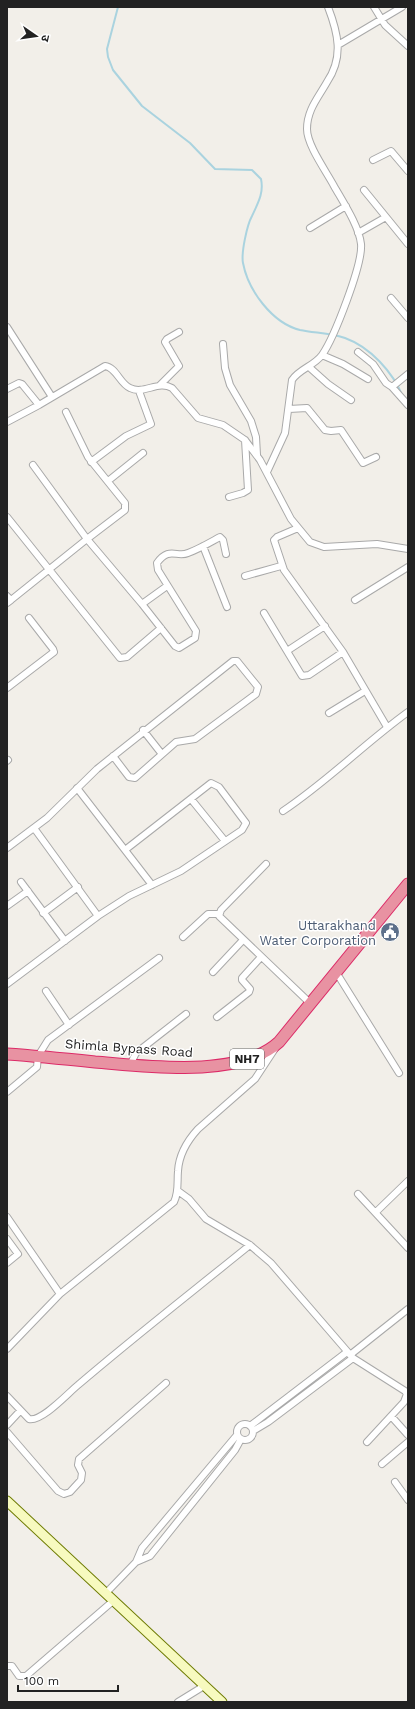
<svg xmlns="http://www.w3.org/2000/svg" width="415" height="1709" font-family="'Work Sans','Noto Sans Devanagari',sans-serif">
<rect width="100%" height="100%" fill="#f2efe9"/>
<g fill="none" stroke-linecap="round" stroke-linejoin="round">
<path stroke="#aad3df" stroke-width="2" d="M118 7 107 49 108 57 113 70 142 106 190 143 215 169 252 170 261 179C264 193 258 203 252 216 247 225 241 253 243 263 248 290 272 323 300 330 314 333 331 333 345 338 370 347 393 372 403 397"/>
<g stroke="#a9a9a9" stroke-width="8">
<path id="street" d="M374 7 385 25 408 46
M338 45 402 7
M373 160 391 151 408 171
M364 190 408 244
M310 228 346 206
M358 233 386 217
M391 298 408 318
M7 327 52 397
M223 344 225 368 230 385 251 421 256 437 257 455
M358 352 373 364 386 383 392 387
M322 355 343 364 368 379
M309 367 328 384 351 400
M408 374 392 387 408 405
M160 385 179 366 165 342 167 339 179 332
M7 389 19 383 22 384 39 405 105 366C116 367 120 384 130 388 144 395 158 380 172 388L198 418 223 425 245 440 260 460 291 519 310 542 324 547 377 544 408 549
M289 409 307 408 325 430 331 431 341 430 363 463 376 457
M7 422 39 405
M91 462 126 436 151 424 139 391
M33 465 87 539 125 510V503L88 457 66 412
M267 472 285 433 292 380C299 369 314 366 322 355 334 338 363 264 361 244 359 226 343 202 334 186 326 171 307 145 307 129 307 110 318 98 327 82 344 57 338 33 328 7
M108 481 143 453
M229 497 243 493 248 490 245 440
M7 517 120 658 127 657 161 628
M298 528 277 537 274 540 284 570 343 652 387 727
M203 546 227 607
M245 576 281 566
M7 596 11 600 7 603
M11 600 87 539 142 604 175 646 179 648 195 638 196 631 158 570 157 563C169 546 177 558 188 553 199 549 209 543 220 537L223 540 226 554
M355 600 408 567
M142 604 167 586
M264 613 302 676 309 675 343 652
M287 651 325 626
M7 688 54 652 53 649 29 618
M329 713 365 691
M143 730 161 753
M7 761 8 760
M77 788 152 885
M191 799 225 841
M283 811C328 781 365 743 408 712
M34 828 98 916
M7 848 47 818 97 769 233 661H237L258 687 256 694 195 739 176 742 135 778 129 777 113 756
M266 864 221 910 219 916 311 1004
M21 882 65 941
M7 906 28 891
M43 913 78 887
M183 937 208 914H219
M213 972 243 940
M336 972 399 1073
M7 984 98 916 129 896 181 871 242 830 246 823 219 787 211 783 125 850
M46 991 69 1025
M217 1017 249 992 250 989 242 980V978L261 957
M130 1065 136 1053 186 1014
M7 1092 37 1067 38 1056 48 1040 159 958
M178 1191 189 1199 206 1219 250 1245 271 1263 353 1358 405 1391 407 1394 404 1402 367 1442
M358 1194 408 1248
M376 1212 408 1181
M7 1217 60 1294
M7 1239 18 1254 7 1263
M7 1349 60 1294 174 1202C179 1192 177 1182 178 1171 179 1154 187 1141 198 1129L255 1079 276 1047
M350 1355 408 1309
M7 1396 29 1419C42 1422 68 1393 78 1385 134 1337 192 1292 250 1245
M391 1416 408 1435
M237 1432a8 8 0 1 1 16 0a8 8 0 1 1-16 0Z
M7 1425 20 1411
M250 1426 347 1352
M253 1431 268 1422 353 1358
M7 1432 58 1491 64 1494 70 1492 81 1480 82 1473 78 1465 79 1459 166 1383
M382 1464 408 1442
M395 1482 408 1500
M136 1562 142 1548 237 1435
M105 1594 136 1562 150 1556 235 1450 241 1439
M7 1666H12L19 1676H26L113 1601
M178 1702 204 1686"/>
</g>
<g stroke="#707d05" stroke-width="11">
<path id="secondary" d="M7 1501 222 1702"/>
</g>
<g stroke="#dc2a67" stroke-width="13">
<path id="highway" d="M7 1054C36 1056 66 1059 95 1062 146 1066 239 1079 279 1042L408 884"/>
</g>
<use href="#street" stroke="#fff" stroke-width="6"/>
<use href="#secondary" stroke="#f7fabf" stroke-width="9"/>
<use href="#highway" stroke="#e892a2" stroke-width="11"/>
</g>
<defs>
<g id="civic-disc" transform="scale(1)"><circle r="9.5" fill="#5c6f8a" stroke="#fff"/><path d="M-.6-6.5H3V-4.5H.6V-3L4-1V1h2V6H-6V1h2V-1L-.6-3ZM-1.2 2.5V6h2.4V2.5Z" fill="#fff"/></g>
</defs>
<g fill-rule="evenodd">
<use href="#civic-disc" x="390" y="932"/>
</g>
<g text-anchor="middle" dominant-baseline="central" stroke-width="3" stroke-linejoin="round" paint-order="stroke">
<rect fill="#fff" stroke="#646464" stroke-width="1" x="230" y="1049" width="34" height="20" rx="3"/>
<g font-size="12" font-weight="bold" fill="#222">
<text x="247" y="1059">NH7</text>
</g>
<g font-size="13" fill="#4e5e75" stroke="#fff" text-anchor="end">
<text x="376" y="925">Uttarakhand<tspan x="376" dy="15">Water Corporation</tspan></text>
</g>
<g font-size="13" fill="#222" stroke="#fff">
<text transform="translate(129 1048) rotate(4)">Shimla Bypass Road</text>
</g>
</g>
<rect width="415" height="1709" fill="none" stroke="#222222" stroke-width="16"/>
<g transform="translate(36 36) rotate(103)" stroke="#ffffff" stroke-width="3" paint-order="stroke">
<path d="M0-3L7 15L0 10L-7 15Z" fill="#222222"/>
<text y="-6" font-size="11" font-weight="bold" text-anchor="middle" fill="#222222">उ</text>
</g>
<path d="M18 1685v6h100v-6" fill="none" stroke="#222222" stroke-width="2"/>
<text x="24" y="1685" font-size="12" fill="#222222" stroke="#ffffff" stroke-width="3" paint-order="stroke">100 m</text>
</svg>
